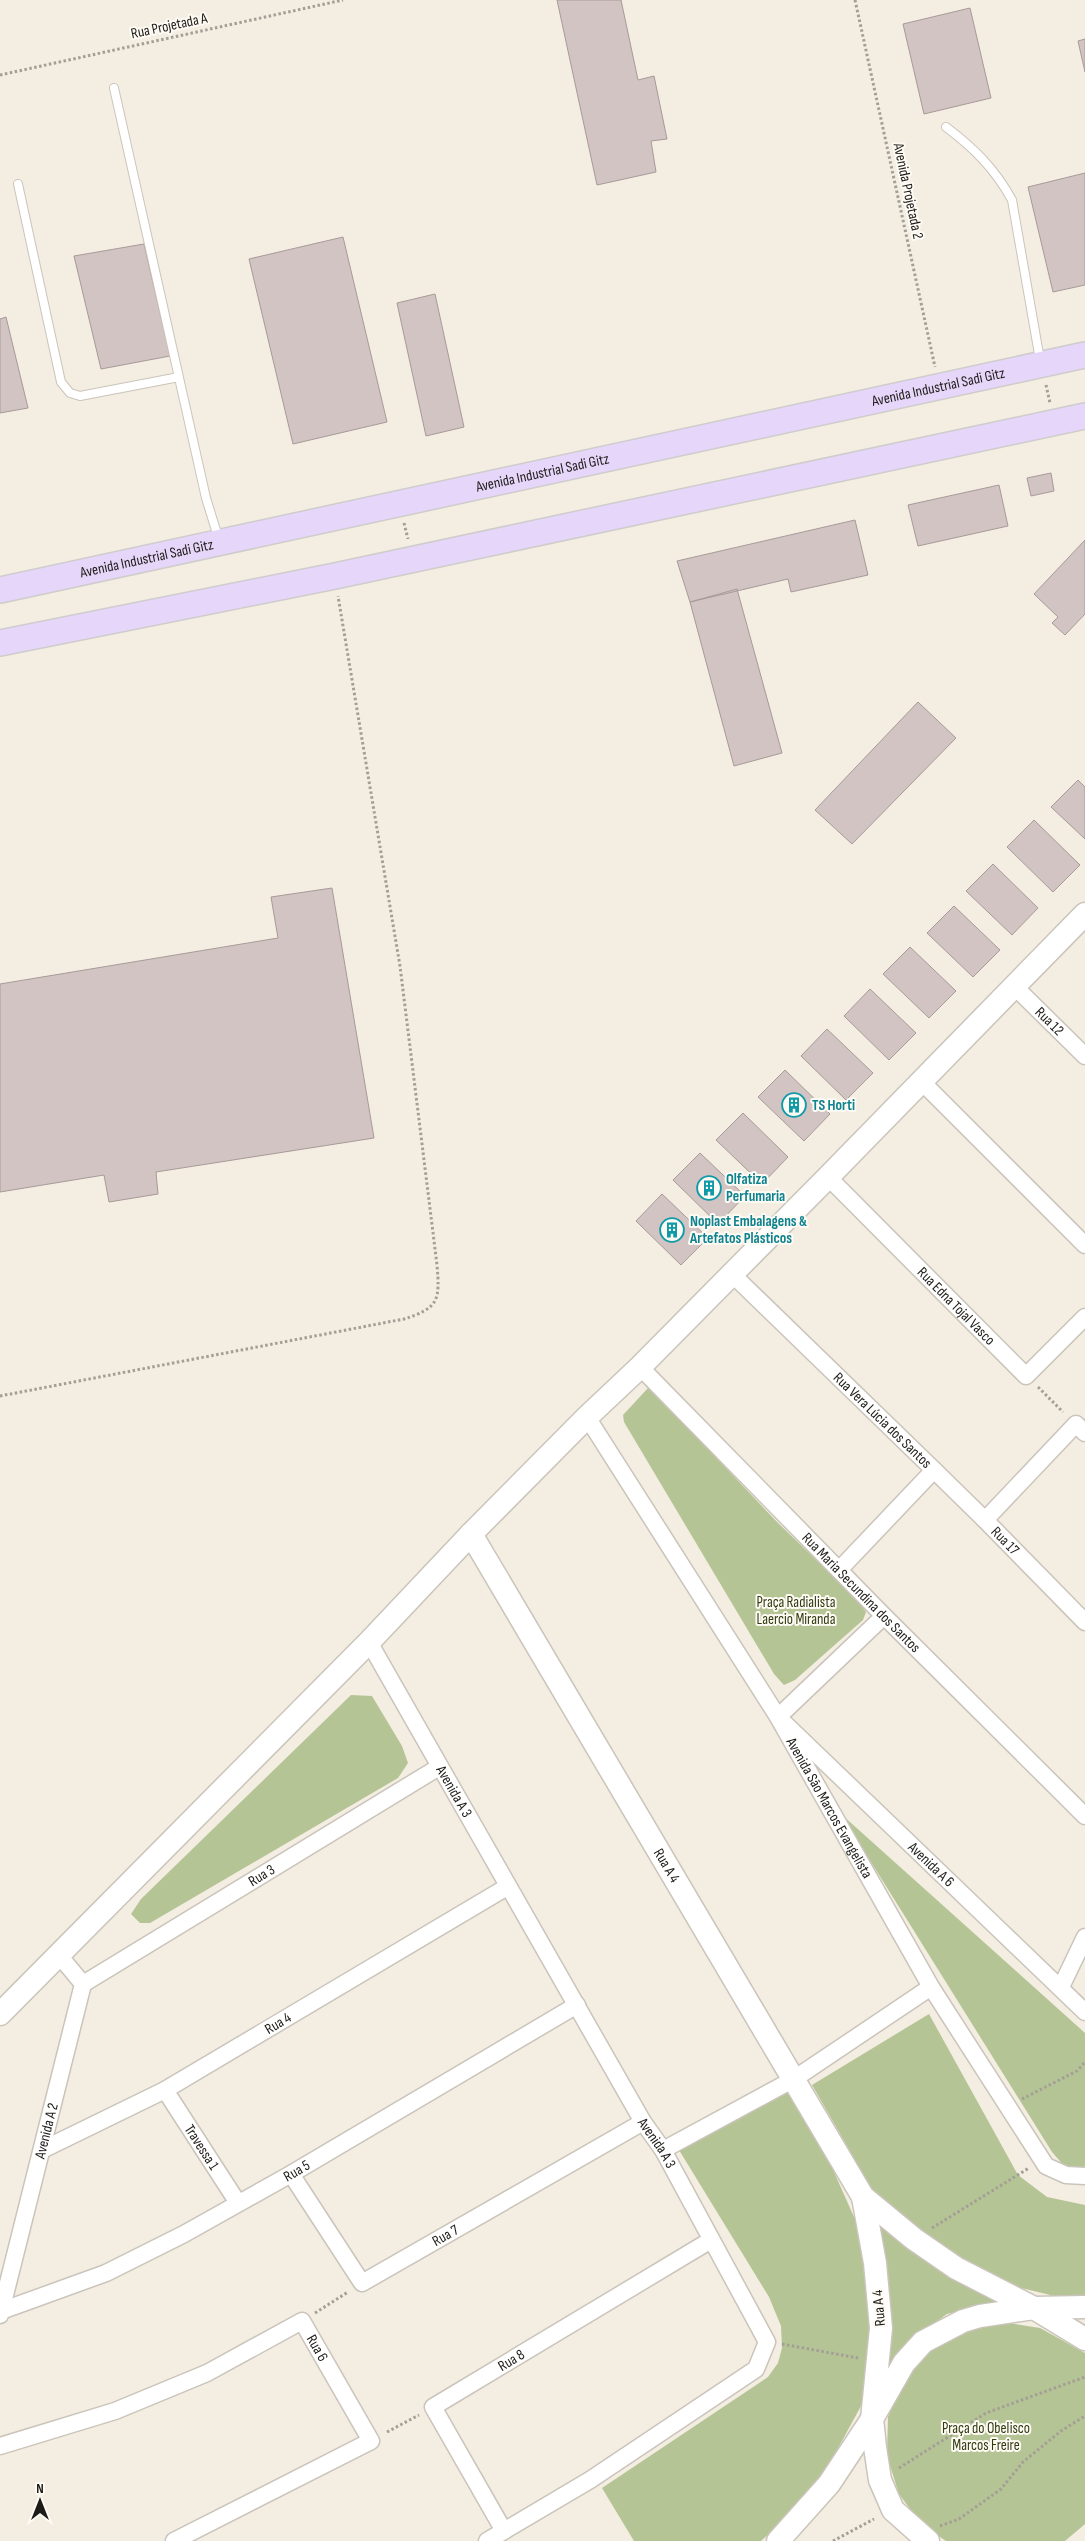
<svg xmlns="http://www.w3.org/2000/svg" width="1085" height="2541" font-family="'Sofia Sans Condensed',sans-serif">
<rect width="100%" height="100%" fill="#f3ede2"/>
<path fill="#b5c495" d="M649 1387 778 1523 858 1600 866 1612 863 1620 795 1680 784 1685 774 1674 624 1422 623 1415Z
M351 1695 372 1696 402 1746 408 1763 398 1778 150 1923H140L131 1914 141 1899Z
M841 1814 1085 2033V2166L1081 2168 1065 2167 1052 2152Z
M929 2014 1018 2175 1047 2197 1085 2205V2298H1063L1001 2283 944 2255 877 2198 812 2085Z
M793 2089 834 2172 858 2226 869 2272 871 2376 861 2406 818 2485 789 2516 761 2541H634L602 2488 768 2377 778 2363 782 2348 781 2326 769 2297 679 2150Z
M872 2213 974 2290 1001 2301 947 2314 907 2343 886 2372Z
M1001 2322 1040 2328 1085 2353V2524L1065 2541H946L922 2525 899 2494 887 2456 888 2417 902 2380 928 2350 962 2330Z"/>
<path fill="#d2c4c2" stroke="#a79a98" d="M557 0H621L638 80 654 76 667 139 651 141 656 172 597 185Z
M970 8 991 98 924 114 903 24Z
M1085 39V72L1078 41Z
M1085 173V285L1053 292 1028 187Z
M343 237 387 422 293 444 249 259Z
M144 244 170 356 101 369 74 256Z
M435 294 464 427 426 436 397 303Z
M6 317 28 408 0 413V319Z
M1051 473 1054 491 1031 496 1027 478Z
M999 485 1008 526 918 546 908 505Z
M855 520 868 575 791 592 788 579 690 602 677 561Z
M1085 540V614L1065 635 1052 623 1058 617 1034 594Z
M737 589 782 753 734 766 690 602Z
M918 702 956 738 852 844 815 810Z
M1078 780 1085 787V839L1051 807Z
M1034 820 1080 865 1053 892 1007 847Z
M993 864 1038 908 1012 935 966 891Z
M332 888 374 1138 156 1172 158 1194 109 1202 104 1175 0 1192V984L278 938 271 897Z
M954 906 1000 950 973 977 927 933Z
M910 947 956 991 929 1018 883 974Z
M870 989 916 1033 889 1060 844 1016Z
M827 1029 873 1073 846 1100 801 1056Z
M785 1070 830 1114 804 1141 758 1097Z
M743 1113 788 1157 762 1184 716 1140Z
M700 1153 745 1196 718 1224 673 1180Z
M662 1194 708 1238 681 1265 636 1221Z"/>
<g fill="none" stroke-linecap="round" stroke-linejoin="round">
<g stroke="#cac4ba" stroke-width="10">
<path id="lane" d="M114 88 206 498 219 540
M946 127C974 148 995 169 1012 200L1040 360
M18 184 61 382 70 393 80 396 179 377"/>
</g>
<g stroke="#cac4ba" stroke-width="19">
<g id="street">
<path id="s1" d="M1014 986 1085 1056"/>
<path d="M921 1081 1085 1245"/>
<path id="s2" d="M828 1177 1026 1376 1085 1317"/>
<path id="s3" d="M732 1274 934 1470 839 1570"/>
<path id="s4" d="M640 1367 884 1616 1085 1816"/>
<path id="s5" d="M587 1417 778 1717 931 1987 1046 2166 1066 2175 1085 2176"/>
<path id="s6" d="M1085 1433 1076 1424 985 1520 1085 1622"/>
<path d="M934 1470 985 1520"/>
<path id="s7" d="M884 1616 778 1717 1085 2012"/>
<path id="s8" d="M369 1642 643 2122 663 2150 767 2342 756 2369 590 2480 487 2541"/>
<path id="s9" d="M83 1984 439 1767"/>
<path d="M1061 1987 1085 1937"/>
<path id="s10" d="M165 2090 238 2203"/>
<path id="s11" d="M42 2150 165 2090 507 1887"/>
<path d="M663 2150 794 2079 931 1987"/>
<path id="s12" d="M291 2174 362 2283 643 2122"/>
<path id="s13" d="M1 2311 106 2273 184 2234 291 2174 577 2005"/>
<path id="s14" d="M0 2315 83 1984 58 1954"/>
<path id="s15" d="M0 2446 115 2411 207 2373 302 2321 371 2441 174 2541"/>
<path id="s16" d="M504 2531 433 2407 711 2240"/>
</g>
</g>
<g stroke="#cac4ba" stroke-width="25">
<g id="secondary">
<path id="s17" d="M471 1534 863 2197 914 2239 956 2268 1034 2308 1085 2307"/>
<path d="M0 2014 369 1642 471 1534 587 1417 640 1367 828 1177 1085 914"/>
<path d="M778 2541 829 2484 872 2419 881 2328 875 2263 863 2197"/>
<path d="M928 2541 893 2510 880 2480 875 2447 872 2419 904 2363 923 2342 963 2321 980 2316 1034 2308 1085 2339"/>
</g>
</g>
<g stroke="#cecdcc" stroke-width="28">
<g id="primary">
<path id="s18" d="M0 590 1085 355"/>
<path d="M0 643 335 576 1085 416"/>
</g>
</g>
<path stroke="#a39f96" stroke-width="3" stroke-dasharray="2.5 2.5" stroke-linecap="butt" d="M855 0 935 367
M0 75 343 0
M1046 385 1050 403
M404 523 408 539
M1038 1387 1063 1412
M0 1396 404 1319C439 1308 440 1300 437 1265L400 966 338 596
M1022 2099 1077 2071 1085 2062
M932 2228 1029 2168
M315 2313 348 2292
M782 2344 858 2358
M387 2432 419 2415
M899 2468 986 2413 1085 2377
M940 2526 959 2519 1001 2489 1023 2462 1061 2431 1085 2416
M833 2541 874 2519"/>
<use href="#lane" stroke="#fff" stroke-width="8"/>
<use href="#street" stroke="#fff" stroke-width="16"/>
<use href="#secondary" stroke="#fff" stroke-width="22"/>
<use href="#primary" stroke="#e6d6fa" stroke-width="25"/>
</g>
<defs>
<g id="building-ring" transform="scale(1.25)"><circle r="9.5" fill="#fefaf4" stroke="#0f9aa8" stroke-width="1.5"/><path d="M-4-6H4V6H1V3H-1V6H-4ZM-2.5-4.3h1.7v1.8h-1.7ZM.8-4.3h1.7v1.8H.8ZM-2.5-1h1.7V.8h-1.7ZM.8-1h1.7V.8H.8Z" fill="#0f9aa8"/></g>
</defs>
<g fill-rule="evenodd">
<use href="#building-ring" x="794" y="1105"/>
<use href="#building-ring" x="709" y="1188"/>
<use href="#building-ring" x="672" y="1230"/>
</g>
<g text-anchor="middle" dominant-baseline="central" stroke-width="4" stroke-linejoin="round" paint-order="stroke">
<g font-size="15" fill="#1e1c18" stroke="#fefaf4">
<text transform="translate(169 26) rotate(-12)">Rua Projetada A</text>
<text transform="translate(908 191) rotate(78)">Avenida Projetada 2</text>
<text stroke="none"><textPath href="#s18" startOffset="960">Avenida Industrial Sadi Gitz</textPath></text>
<text stroke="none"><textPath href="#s18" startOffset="555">Avenida Industrial Sadi Gitz</textPath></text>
<text stroke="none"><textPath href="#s18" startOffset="150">Avenida Industrial Sadi Gitz</textPath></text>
<text stroke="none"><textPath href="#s1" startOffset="50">Rua 12</textPath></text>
<text stroke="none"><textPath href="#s2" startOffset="182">Rua Edna Tojal Vasco</textPath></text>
<text stroke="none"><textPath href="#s3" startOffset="210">Rua Vera Lúcia dos Santos</textPath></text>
<text stroke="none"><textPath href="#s6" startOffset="174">Rua 17</textPath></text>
<text stroke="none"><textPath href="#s4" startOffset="316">Rua Maria Secundina dos Santos</textPath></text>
<text stroke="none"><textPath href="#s8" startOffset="172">Avenida A 3</textPath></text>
<text stroke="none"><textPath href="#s5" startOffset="460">Avenida São Marcos Evangelista</textPath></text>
<text stroke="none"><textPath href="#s7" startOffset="359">Avenida A 6</textPath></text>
<text stroke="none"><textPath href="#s17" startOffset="385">Rua A 4</textPath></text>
<text stroke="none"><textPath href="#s9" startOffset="209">Rua 3</textPath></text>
<text stroke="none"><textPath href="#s11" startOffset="268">Rua 4</textPath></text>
<text stroke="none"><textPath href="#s14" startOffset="190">Avenida A 2</textPath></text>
<text stroke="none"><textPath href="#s8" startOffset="578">Avenida A 3</textPath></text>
<text stroke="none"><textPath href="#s10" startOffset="68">Travessa 1</textPath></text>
<text stroke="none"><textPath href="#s13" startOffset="328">Rua 5</textPath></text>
<text stroke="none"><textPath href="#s12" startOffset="226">Rua 7</textPath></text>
<text transform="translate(879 2308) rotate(-95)">Rua A 4</text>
<text stroke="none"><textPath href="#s15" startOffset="359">Rua 6</textPath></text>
<text stroke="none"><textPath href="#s16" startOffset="234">Rua 8</textPath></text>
</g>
<g font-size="15" font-weight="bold" fill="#0d838f" stroke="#fefaf4" text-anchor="start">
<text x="812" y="1105">TS Horti</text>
<text x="726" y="1179">Olfatiza<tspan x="726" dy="17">Perfumaria</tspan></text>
<text x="690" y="1221">Noplast Embalagens &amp;<tspan x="690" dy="17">Artefatos Plásticos</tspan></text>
</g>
<g font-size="15" fill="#303b10" stroke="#fefaf4">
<text x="796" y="1602">Praça Radialista<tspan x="796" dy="17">Laercio Miranda</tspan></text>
<text x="986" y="2428">Praça do Obelisco<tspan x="986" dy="17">Marcos Freire</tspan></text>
</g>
</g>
<g transform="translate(40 2501)" stroke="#fefaf4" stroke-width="4" paint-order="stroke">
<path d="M0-4L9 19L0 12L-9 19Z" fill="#1e1c18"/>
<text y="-8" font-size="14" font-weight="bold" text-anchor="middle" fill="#1e1c18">N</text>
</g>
</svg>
